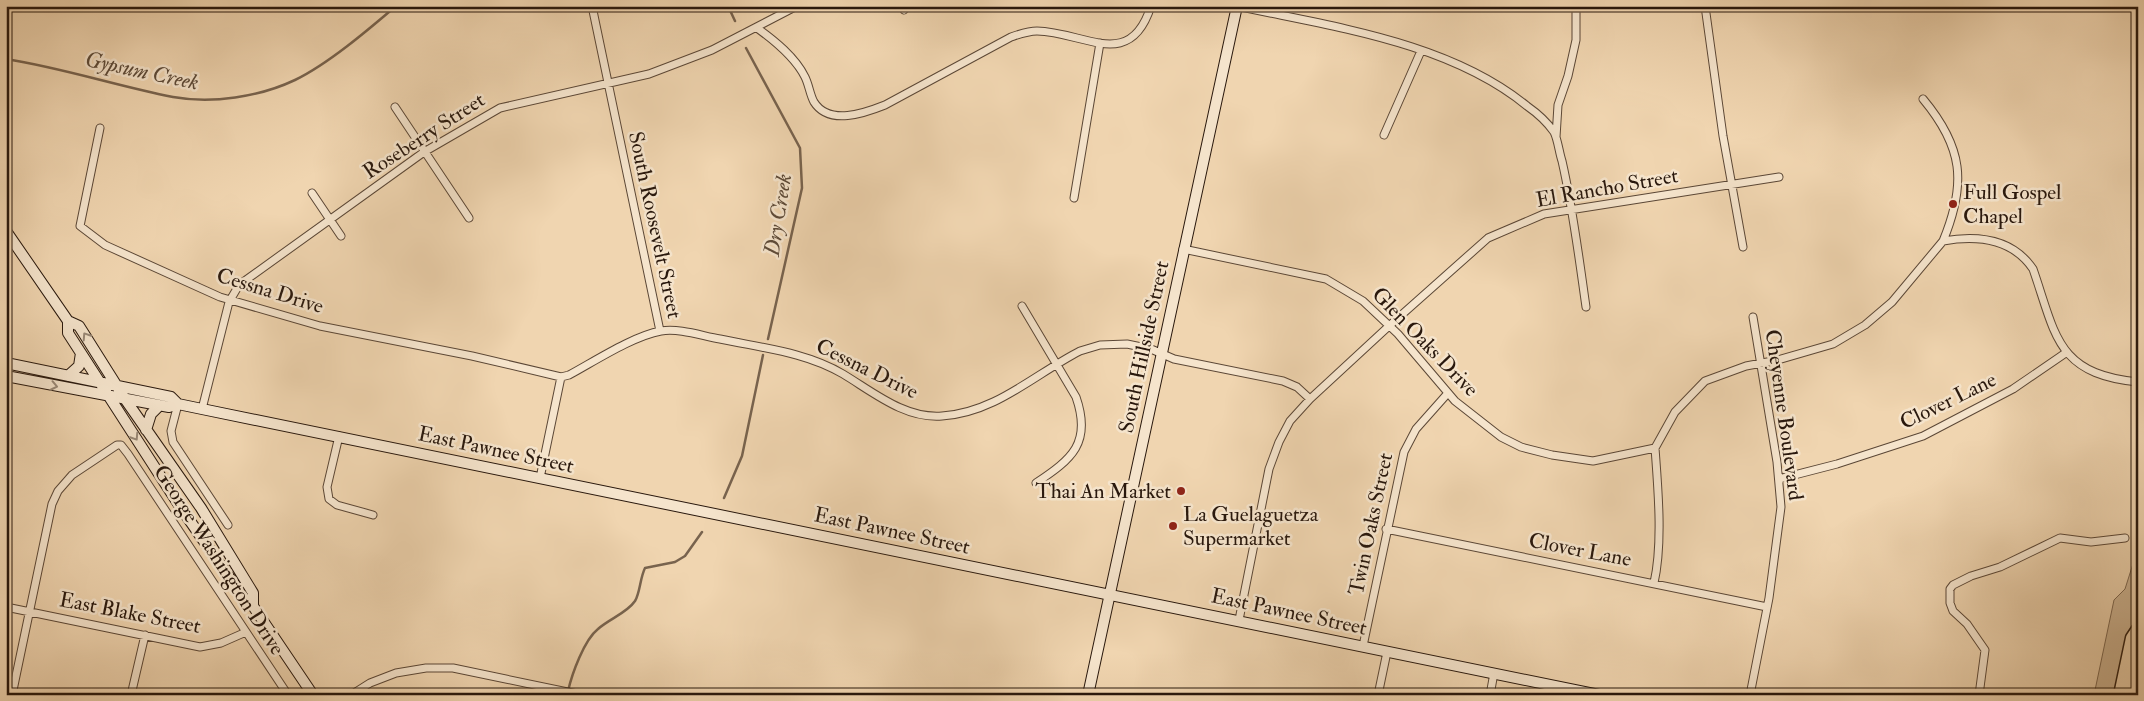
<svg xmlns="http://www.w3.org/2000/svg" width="2144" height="701" font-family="'IM FELL Double Pica',serif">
<rect width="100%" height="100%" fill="#f0d5b0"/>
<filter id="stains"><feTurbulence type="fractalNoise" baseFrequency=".004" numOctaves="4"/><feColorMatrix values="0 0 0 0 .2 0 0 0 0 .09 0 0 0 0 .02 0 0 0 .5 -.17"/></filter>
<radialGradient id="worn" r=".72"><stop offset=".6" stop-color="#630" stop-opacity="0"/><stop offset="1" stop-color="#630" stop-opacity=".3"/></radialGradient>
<path fill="#ceb594" stroke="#7c6650" d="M2138 548V623L2116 695H2094L2114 600 2125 589Z"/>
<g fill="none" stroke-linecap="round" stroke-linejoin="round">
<path stroke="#78634e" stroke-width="2.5" d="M728 6 735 21
M746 48 800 148 802 188 768 339
M6 59C63 68 117 86 173 97 212 104 259 97 295 80 328 64 368 30 396 6
M724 498 742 456 763 355
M568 691C572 674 584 640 598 629 609 619 627 613 635 601 640 593 640 578 645 568L675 562 685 556 702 532"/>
<g stroke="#5b4736" stroke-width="9">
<path id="street" d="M592 6 660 331
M902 6 904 10
M1237 6C1333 27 1449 42 1527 106 1537 113 1547 122 1554 132 1558 140 1559 152 1562 161 1573 209 1579 258 1586 307
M1705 6 1723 136 1743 247
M757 28C775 41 795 57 805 77 809 85 810 95 814 102 829 126 865 113 885 105L1011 37C1020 34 1028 31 1037 31 1085 32 1130 72 1151 6
M1923 99C1963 147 1967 183 1943 241
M395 107 469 218
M100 128 80 226 105 245 220 297 320 326 472 356 561 377 569 375C595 361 633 336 661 331 680 328 702 336 720 339 762 348 806 352 843 374 873 392 905 419 942 416 995 413 1035 374 1080 351L1100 345 1127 344 1151 349 1174 359 1283 381 1297 387 1310 399
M1384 135 1421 51
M1556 137 1558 105 1568 76 1576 40V6
M312 193 341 236
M1074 198 1100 43
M1183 249 1326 279 1363 301 1398 334 1455 401 1501 437 1521 447 1552 455 1593 461 1655 448 1675 412 1705 381 1746 366 1778 360 1833 344 1865 325 1892 302 1943 241C1977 235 2012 238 2033 269 2056 335 2056 374 2138 382
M1022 306 1076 397C1092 443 1072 459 1036 483
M178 404 171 431 173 442 228 525
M202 409 229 302 239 285 424 152 500 108 649 74 712 50 797 6
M339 436 327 487 329 499 337 505 373 515
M540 478 561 377
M1779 479 1837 464 1923 436 2013 389 2067 352
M1386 529 1767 607
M1654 583C1663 543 1658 489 1655 448
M6 607 200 647 221 643 246 632
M1239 620 1269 469 1279 442 1290 421 1310 399 1389 326 1488 238 1544 214 1779 177
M1363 646 1404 452 1416 429 1448 393
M12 695 52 504 58 491 72 475 117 445H121L128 454 288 695
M131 695 145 635
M351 695 370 683 396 673 426 668H453L582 695
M1378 695 1387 652
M1490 695 1494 673
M1750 695 1769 598 1781 507 1777 462 1753 317
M1979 695 1985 650 1967 624 1953 611 1950 603V589L1953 585 1971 576 2000 567 2060 538 2091 542 2125 538"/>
</g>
<g stroke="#29180d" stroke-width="12">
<path id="secondary" d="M6 231 68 321 79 326 125 399 201 508 253 593V606
M68 321V333L181 508 242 596 253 606 313 695
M6 363 171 397 178 404
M6 376 169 407 178 404 202 409 1599 695
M68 376 79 366 81 353
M146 430 151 414 159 406
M1088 695 1237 6"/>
</g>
<g stroke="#29180d" stroke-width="15">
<path id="highway" d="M2120 695 2132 638 2138 629
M2129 695 2138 655"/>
</g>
<use href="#street" stroke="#f5e4cc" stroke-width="7"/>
<use href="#secondary" stroke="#f5e4cc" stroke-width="10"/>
<use href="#highway" stroke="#f0d5b0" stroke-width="12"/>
</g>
<defs><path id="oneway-chevron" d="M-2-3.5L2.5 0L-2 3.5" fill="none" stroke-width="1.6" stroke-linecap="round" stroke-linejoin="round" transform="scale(1.25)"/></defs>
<g stroke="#998876">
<use href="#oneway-chevron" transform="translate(86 336) rotate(-123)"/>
<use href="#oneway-chevron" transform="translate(54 386) rotate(12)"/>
<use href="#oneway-chevron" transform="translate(135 437) rotate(57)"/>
</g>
<g fill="#8f2418" stroke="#f5e4cc" stroke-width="2">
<circle cx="1953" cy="204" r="5"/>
<circle cx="1181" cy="491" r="5"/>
<circle cx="1173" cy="526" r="5"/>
</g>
<g text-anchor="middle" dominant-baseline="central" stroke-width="5" stroke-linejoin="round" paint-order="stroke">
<g font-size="21" fill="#29180d" stroke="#f5e4cc">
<text transform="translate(424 136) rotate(-33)">Roseberry Street</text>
<text transform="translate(1607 188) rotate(-10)">El Rancho Street</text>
<text transform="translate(655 225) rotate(78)">South Roosevelt Street</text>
<text transform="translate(270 291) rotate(17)">Cessna Drive</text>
<text transform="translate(1425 342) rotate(46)">Glen Oaks Drive</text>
<text transform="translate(1144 347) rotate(-78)">South Hillside Street</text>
<text transform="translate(867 369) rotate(26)">Cessna Drive</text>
<text transform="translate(1948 401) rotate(-26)">Clover Lane</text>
<text transform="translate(1784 415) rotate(82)">Cheyenne Boulevard</text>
<text transform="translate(496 450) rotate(12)">East Pawnee Street</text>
<text transform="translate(1371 524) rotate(-78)">Twin Oaks Street</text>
<text transform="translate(892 531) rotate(12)">East Pawnee Street</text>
<text transform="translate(1580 550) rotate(11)">Clover Lane</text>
<text transform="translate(219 560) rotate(57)">George Washington Drive</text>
<text transform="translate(1289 612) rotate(12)">East Pawnee Street</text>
<text transform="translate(130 613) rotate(11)">East Blake Street</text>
</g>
<g font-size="21" fill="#29180d" stroke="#f5e4cc" text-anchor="start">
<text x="1963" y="192">Full Gospel<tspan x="1963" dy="24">Chapel</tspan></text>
<text x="1171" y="491" text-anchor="end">Thai An Market</text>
<text x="1183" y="514">La Guelaguetza<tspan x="1183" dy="24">Supermarket</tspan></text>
</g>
<g font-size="22" font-style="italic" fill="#5d4a38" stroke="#f5e4cc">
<text transform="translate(142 71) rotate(12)">Gypsum Creek</text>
<text transform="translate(778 215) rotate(-81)">Dry Creek</text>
</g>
</g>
<rect width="2144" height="701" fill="none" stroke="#f0d5b0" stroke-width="25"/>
<rect x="8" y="8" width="2129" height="686" fill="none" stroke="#29180d" stroke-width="2.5"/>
<rect x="12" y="12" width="2119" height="676" fill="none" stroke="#29180d"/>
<rect width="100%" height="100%" filter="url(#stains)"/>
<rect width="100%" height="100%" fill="url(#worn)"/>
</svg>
